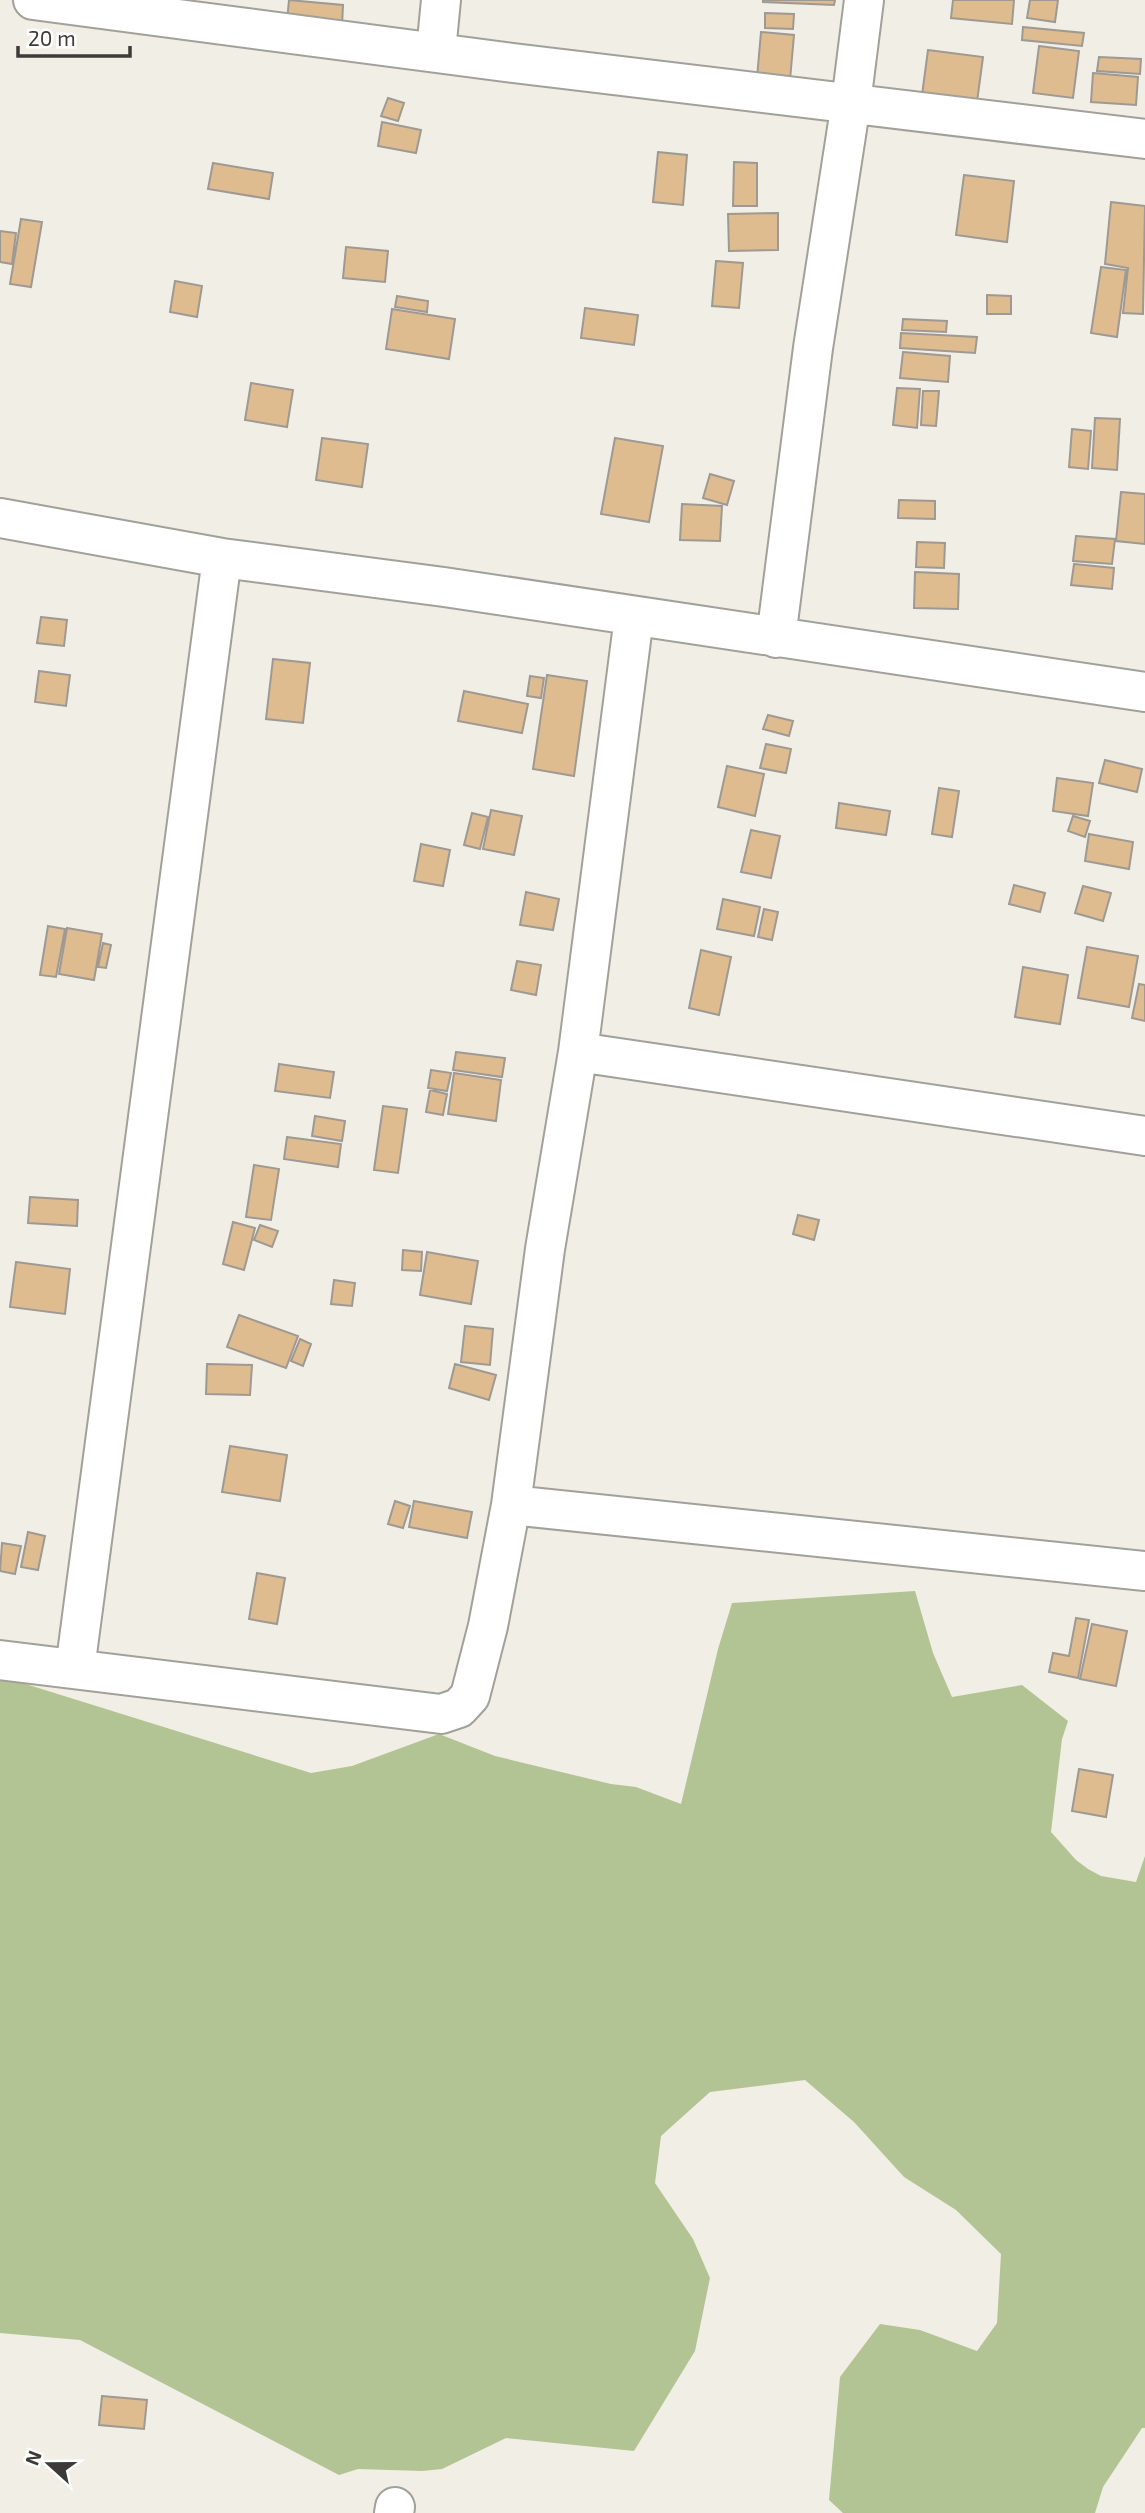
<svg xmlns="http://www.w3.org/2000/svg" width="1145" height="2513" font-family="'Exo 2',sans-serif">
<rect width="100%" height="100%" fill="#f1eee6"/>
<path fill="#b2c493" d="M915 1591 933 1653 952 1697 1022 1685 1068 1721 1062 1739 1051 1832 1076 1860 1088 1869 1101 1876 1136 1882 1145 1856V2428H1142L1103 2487 1095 2513H843L829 2500 840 2377 880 2324 920 2330 977 2351 997 2323 1001 2254 956 2210 904 2177 854 2122 805 2080 710 2092 661 2136 655 2183 693 2239 710 2278 695 2351 634 2451 506 2438 442 2469 422 2471 358 2469 339 2475 80 2340 0 2333V1676L311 1773 352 1766 439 1734 495 1756 611 1784 636 1787 681 1804 718 1649 732 1603Z"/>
<path fill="#debc90" stroke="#9e9993" stroke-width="2" d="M289 0 343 5 342 26 287 21Z
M763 0H835L834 5 763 2Z
M953 0H1014L1012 24 951 18Z
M1030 0H1058L1055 22 1027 18Z
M765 13 794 14 793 29 765 28Z
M1023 27 1084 33 1082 46 1022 40Z
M761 32 794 35 790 80 757 78Z
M1039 46 1079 51 1073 98 1033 93Z
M928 50 983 57 977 102 922 95Z
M1099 57 1141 59 1140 74 1097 71Z
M1093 73 1138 77 1136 105 1091 102Z
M388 98 404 103 398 121 381 116Z
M382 122 421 130 416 153 378 146Z
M658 152 687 155 683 205 653 202Z
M734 162 757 163V206H733Z
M213 163 273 173 269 199 208 189Z
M964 175 1014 181 1007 242 956 235Z
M1111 202 1145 206 1143 314 1123 313 1128 268 1105 264Z
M778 213V250L729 251 728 214Z
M21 219 42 222 31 287 10 284Z
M0 231 16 233 12 264 0 262Z
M346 247 388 251 385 282 343 278Z
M716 261 743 263 739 308 712 306Z
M1101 267 1126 270 1117 337 1091 333Z
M175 281 202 286 197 317 170 312Z
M987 295 1011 296V314H987Z
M397 296 428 301 427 312 395 307Z
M585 308 638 315 634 345 581 338Z
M392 309 455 319 449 359 386 349Z
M903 319 947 321 946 332 902 330Z
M901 333 977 337 975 353 900 348Z
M903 352 950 356 948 382 900 378Z
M251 383 293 390 287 427 245 420Z
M897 388 920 389 917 428 893 425Z
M923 391H939L936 426 921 425Z
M1095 418 1120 419 1117 470 1092 468Z
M1072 429 1091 431 1088 469 1069 467Z
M322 438 368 444 362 487 316 480Z
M615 438 663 446 649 522 601 514Z
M710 474 734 481 727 505 703 498Z
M1121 492 1145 494V544L1116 541Z
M899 500 935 501V519L898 518Z
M682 504 722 506 720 541 680 540Z
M1076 536 1115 539 1112 564 1073 561Z
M917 542 945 543 944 568 916 567Z
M1074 564 1114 568 1112 589 1071 585Z
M915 572 959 574 958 609 914 608Z
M41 617 67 620 64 646 37 643Z
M273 659 310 663 303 723 266 719Z
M39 671 70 675 66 706 35 702Z
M547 675 587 681 574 776 533 769Z
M530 676 544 678 541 698 527 696Z
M464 691 528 704 522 733 458 721Z
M768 715 793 721 789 736 763 729Z
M766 744 791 749 786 773 760 768Z
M1105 760 1142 769 1137 792 1099 783Z
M727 766 764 774 755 816 718 807Z
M1057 778 1093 783 1088 816 1053 811Z
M939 788 959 791 952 837 932 834Z
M839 803 890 811 886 835 836 828Z
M491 810 522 816 514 855 483 849Z
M472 813 488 817 480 849 464 845Z
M1073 816 1090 821 1085 837 1068 831Z
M751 830 780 836 771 878 741 872Z
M1089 834 1133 842 1129 869 1085 861Z
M421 844 450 850 443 886 414 881Z
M1014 885 1045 893 1040 912 1009 904Z
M1083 886 1111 893 1103 921 1075 913Z
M526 892 559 899 553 930 520 925Z
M723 899 760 907 754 936 717 929Z
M764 909 778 912 772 940 758 937Z
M48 926 65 929 56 977 40 975Z
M67 928 102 934 94 980 59 974Z
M103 943 111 945 106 968 98 967Z
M1087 947 1138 956 1129 1007 1078 998Z
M701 950 731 957 719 1015 689 1008Z
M517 961 541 965 536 995 511 990Z
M1023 967 1068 975 1060 1024 1015 1017Z
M1139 984 1145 985V1021L1132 1018Z
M456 1052 505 1058 502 1077 453 1070Z
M279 1064 334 1072 330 1098 275 1091Z
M431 1070 451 1073 447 1091 428 1088Z
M454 1073 501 1080 496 1121 448 1114Z
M430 1090 447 1094 443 1115 426 1112Z
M383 1106 407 1109 398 1173 374 1170Z
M315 1116 345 1121 342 1141 312 1136Z
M287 1137 341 1144 338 1167 284 1159Z
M254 1165 279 1169 271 1220 246 1217Z
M30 1197 78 1200 77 1226 28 1223Z
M798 1215 819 1220 814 1240 793 1234Z
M233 1222 255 1228 244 1270 223 1264Z
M260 1225 278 1231 272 1247 254 1240Z
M403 1250 422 1252 421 1271 402 1270Z
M427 1252 478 1261 471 1304 420 1295Z
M16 1262 70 1269 65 1314 10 1307Z
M334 1280 355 1283 352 1306 331 1304Z
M239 1315 298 1336 286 1368 227 1347Z
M465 1326 493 1329 490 1365 461 1362Z
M300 1339 311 1344 303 1366 291 1361Z
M207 1364 252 1365 250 1395 206 1394Z
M455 1364 496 1375 489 1400 449 1388Z
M230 1446 287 1455 280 1501 222 1492Z
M395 1501 410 1506 403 1528 388 1524Z
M414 1501 472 1512 467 1538 409 1527Z
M28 1532 45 1536 38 1570 21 1567Z
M2 1543 21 1546 15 1574 0 1571Z
M257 1573 285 1578 277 1624 249 1619Z
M1076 1618 1089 1620 1078 1678 1049 1672 1053 1653 1069 1656Z
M1092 1624 1127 1631 1116 1686 1080 1679Z
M1079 1769 1113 1775 1106 1817 1072 1811Z
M102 2396 147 2400 144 2429 99 2425Z"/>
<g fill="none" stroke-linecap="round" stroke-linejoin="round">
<g stroke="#a3a099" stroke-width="42">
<path id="minor" d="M33 0 513 63 1145 139
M436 51 441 0
M0 518 222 558 444 587 1145 692
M776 638 813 348 851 103 864 0
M578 1052 1145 1136
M511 1505 1145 1571
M0 1660 441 1714 459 1708 470 1696 488 1626 511 1505 545 1249 578 1052 634 617
M75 1669 222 558
M394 2513 395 2507"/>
</g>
<use href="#minor" stroke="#fff" stroke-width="38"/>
</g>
<g transform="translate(49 2464) rotate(291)" stroke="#ffffff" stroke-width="5" paint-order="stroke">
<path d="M0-5L12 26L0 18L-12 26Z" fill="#3d3b38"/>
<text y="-10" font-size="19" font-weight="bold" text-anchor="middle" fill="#3d3b38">N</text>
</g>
<path d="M18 46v10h112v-10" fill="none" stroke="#3d3b38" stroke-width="3.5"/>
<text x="28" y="46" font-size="21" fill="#3d3b38" stroke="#ffffff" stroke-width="5" paint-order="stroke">20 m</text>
</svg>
